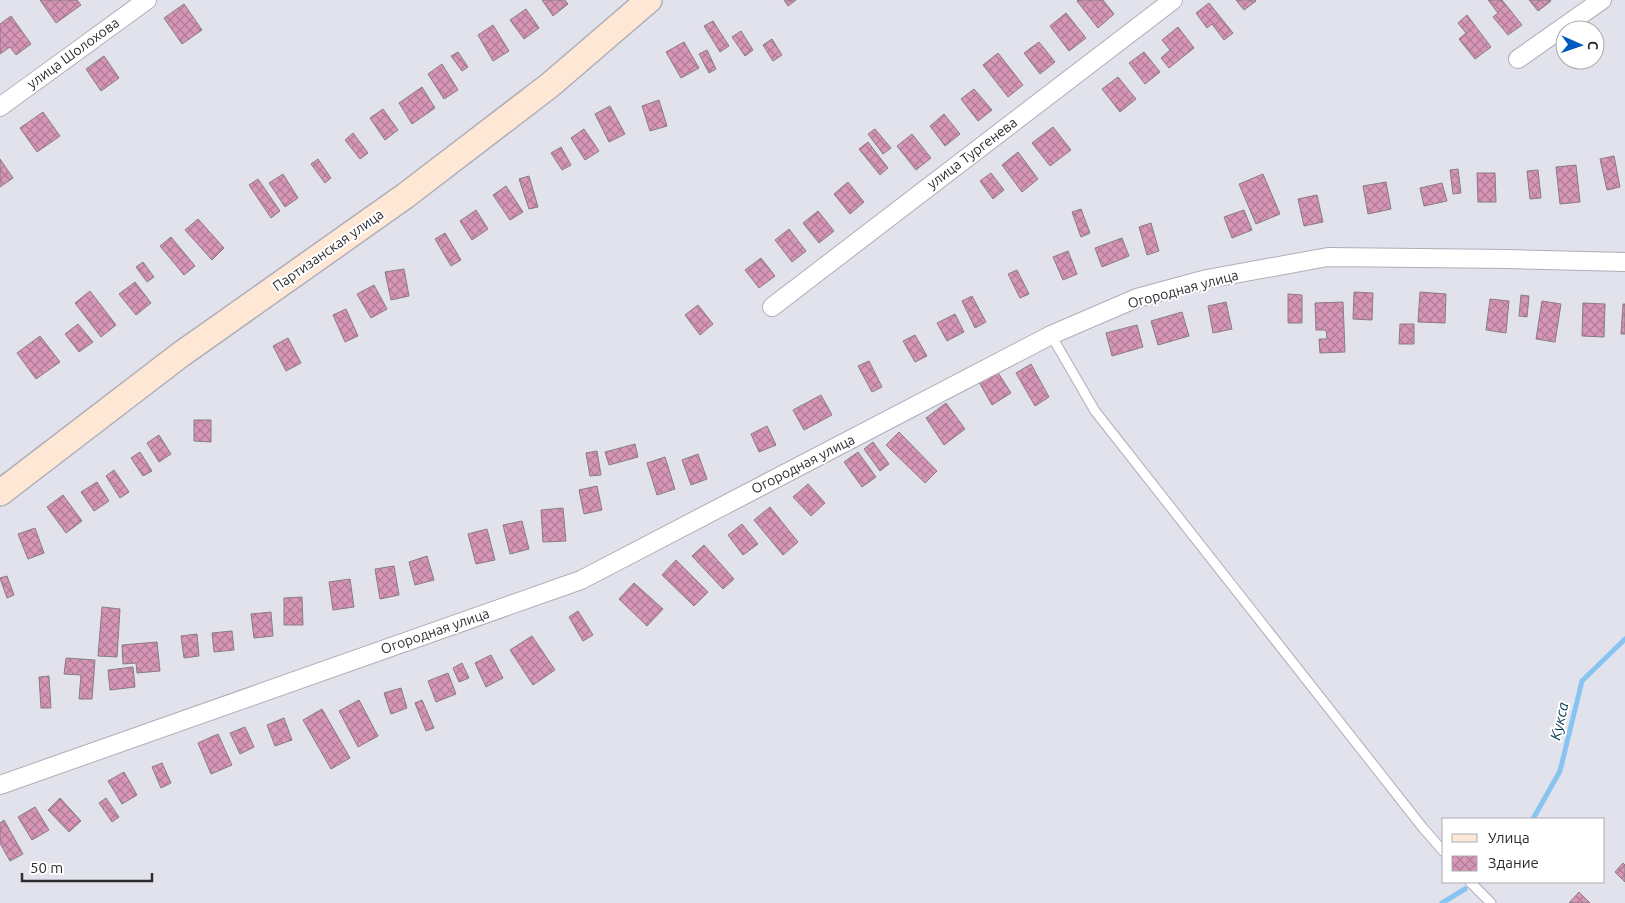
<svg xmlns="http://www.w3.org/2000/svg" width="1625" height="903" font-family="Ubuntu,sans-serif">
<defs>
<pattern id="building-cross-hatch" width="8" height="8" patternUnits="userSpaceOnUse" patternTransform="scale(1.25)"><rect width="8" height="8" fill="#d796b7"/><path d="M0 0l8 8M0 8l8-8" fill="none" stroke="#af7b95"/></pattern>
</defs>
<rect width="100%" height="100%" fill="#e2e2ed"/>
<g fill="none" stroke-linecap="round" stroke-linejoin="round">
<path stroke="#87c5f0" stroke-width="5" d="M1533 819 1560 771 1582 681 1625 639
M1442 903 1465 889"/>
</g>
<path fill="url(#building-cross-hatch)" stroke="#887d82" d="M40 0H77L81 5 56 23Z
M542 0H565L568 4 553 16Z
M784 0H796L788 6Z
M1078 0H1103L1114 14 1098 28 1077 1Z
M1236 0H1255L1256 1 1244 10Z
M1488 0H1502L1522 25 1508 35 1493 17 1498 13Z
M1529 0H1550L1551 1 1538 11Z
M1209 3 1233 33 1224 40 1212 24 1207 28 1196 13Z
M184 4 202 30 182 44 164 18Z
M526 9 539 28 524 39 510 20Z
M1066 13 1086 38 1069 51 1050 26Z
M1467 15 1491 47 1475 59 1459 39 1466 33 1458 23Z
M11 16 31 44 16 55 10 47 0 54V24Z
M713 21 729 46 720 52 704 26Z
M493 25 509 51 493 61 478 35Z
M1178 27 1194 48 1169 68 1161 58 1170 50 1162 40Z
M741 31 753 50 745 56 732 37Z
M772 39 782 55 773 61 763 45Z
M684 42 699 68 681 78 666 52Z
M1039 42 1055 62 1040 74 1024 53Z
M707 50 716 69 709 73 699 54Z
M458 52 468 67 462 71 451 56Z
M1144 52 1160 72 1145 84 1129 63Z
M998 53 1023 85 1008 97 983 65Z
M104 56 119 78 101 91 86 69Z
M442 64 458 90 444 99 428 74Z
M1118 77 1136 99 1120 112 1102 89Z
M422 87 435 108 412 124 399 103Z
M974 89 992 110 978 121 961 99Z
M659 100 667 126 650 131 642 106Z
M610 106 625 134 609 142 595 114Z
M383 109 398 130 385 140 370 118Z
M43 112 60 136 37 152 20 128Z
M944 114 960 134 945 146 930 126Z
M1053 127 1071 150 1050 166 1032 143Z
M584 129 599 151 585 160 571 138Z
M875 129 891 148 883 154 868 134Z
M353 133 368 153 360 159 345 140Z
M912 134 931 158 916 170 897 146Z
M868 142 888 168 880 175 859 149Z
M561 147 571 165 562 170 551 153Z
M1018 152 1038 179 1022 192 1002 165Z
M1614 156 1620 187 1607 190 1600 159Z
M0 159 13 178 0 187Z
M318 159 331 178 325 183 311 164Z
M1576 165 1580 202 1560 204 1556 167Z
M1458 169 1461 193 1453 194 1450 170Z
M1538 170 1541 198 1530 199 1527 171Z
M991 173 1004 190 993 199 980 181Z
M1477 173H1495L1496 202H1478Z
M283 174 298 198 285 207 269 183Z
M1263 174 1280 214 1256 224 1239 184Z
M529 176 538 207 529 209 519 179Z
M258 179 280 211 271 218 249 185Z
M848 182 864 202 850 214 834 194Z
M1386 182 1391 209 1368 214 1363 186Z
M1442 183 1447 201 1424 206 1420 188Z
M506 186 523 212 510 220 493 195Z
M1317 195 1323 222 1304 226 1298 199Z
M1081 209 1090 233 1081 237 1072 212Z
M476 210 488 229 472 240 460 221Z
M1244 210 1252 230 1232 238 1224 217Z
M818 211 834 231 819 243 803 223Z
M198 219 224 248 212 260 185 230Z
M1151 223 1159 251 1147 255 1139 227Z
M789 229 806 251 792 262 775 240Z
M445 233 461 260 451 266 435 239Z
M171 237 195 266 184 275 160 246Z
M1122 238 1129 256 1102 267 1095 248Z
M1068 251 1077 274 1063 280 1053 257Z
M761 258 775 276 759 288 745 270Z
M143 262 154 277 147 282 136 267Z
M404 269 409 296 391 300 385 272Z
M1017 270 1029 294 1020 298 1008 274Z
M135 282 151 303 136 315 119 294Z
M374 285 387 309 371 318 357 294Z
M90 291 116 325 101 337 75 303Z
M1354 292 1373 293 1372 320 1353 319Z
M1420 292 1446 294 1445 323 1418 322Z
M1288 294 1302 295V323H1288Z
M1521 295 1529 296 1527 317 1519 316Z
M972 296 986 322 975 328 962 301Z
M1490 299 1509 301 1506 333 1486 330Z
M1542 301 1561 304 1555 342 1536 339Z
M1226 302 1232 329 1213 333 1208 306Z
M1343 302 1345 352 1320 353 1319 339H1327L1326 330H1316L1315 303Z
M1583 303 1605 304 1604 337 1582 336Z
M1623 304H1625V334H1621Z
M698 305 713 324 700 335 685 315Z
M346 309 358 336 345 342 333 315Z
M1182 312 1189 336 1158 345 1151 321Z
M955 314 964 332 947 341 937 323Z
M78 324 93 342 79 352 65 334Z
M1400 324H1414V344H1399Z
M1137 325 1143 347 1112 356 1106 333Z
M915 335 927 356 915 362 903 341Z
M40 336 60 362 36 379 17 353Z
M288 338 301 363 286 371 273 346Z
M869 361 882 387 872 392 858 366Z
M1031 364 1049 397 1035 406 1016 373Z
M997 371 1011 393 992 405 979 382Z
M821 395 832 415 804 430 793 410Z
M946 403 965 429 944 445 926 418Z
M194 420H211V442L194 441Z
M767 426 776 445 759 452 751 434Z
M899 432 937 471 925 483 886 445Z
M159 435 171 454 159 462 147 443Z
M873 442 889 464 880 471 864 449Z
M635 444 638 457 609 465 605 452Z
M597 451 601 475 590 476 586 453Z
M140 452 152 471 143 476 131 458Z
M858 452 876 477 862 487 844 462Z
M698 454 707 479 691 485 682 460Z
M665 457 675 489 657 495 647 463Z
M114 470 129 492 120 498 106 476Z
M97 482 109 501 94 511 81 492Z
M808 484 825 503 811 516 793 497Z
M597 486 602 510 584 514 579 490Z
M63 495 82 521 66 533 47 507Z
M770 507 798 542 783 555 754 520Z
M563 508 566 541 543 542 541 510Z
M522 521 529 549 510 554 503 525Z
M742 524 758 544 743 555 728 535Z
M35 528 44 553 28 559 18 534Z
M487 529 495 560 476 564 468 534Z
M704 545 734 579 723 589 692 556Z
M427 556 434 580 415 585 409 562Z
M676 560 708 592 694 606 662 575Z
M394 566 399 595 380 599 375 569Z
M7 576 14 595 7 598 0 578Z
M350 579 354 607 333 610 329 582Z
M634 583 663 609 647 626 619 599Z
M302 597 303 625H284V598Z
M102 607 120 609 117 657 98 656Z
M578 611 593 635 583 641 569 617Z
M271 612 273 636 254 638 251 614Z
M232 631 234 650 214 652 212 633Z
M197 634 199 656 184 658 181 636Z
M532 636 555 670 533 685 510 650Z
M157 642 160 671 137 673 136 663 123 664 122 645Z
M491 655 503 678 486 687 475 663Z
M66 658 95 660 92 699H79L81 675 64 674Z
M462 663 469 678 459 682 453 668Z
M133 667 135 687 110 690 108 670Z
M448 673 456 694 436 702 428 681Z
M49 676 51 708H41L39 677Z
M401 688 407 708 391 714 384 693Z
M359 700 378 736 358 747 339 711Z
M422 700 434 728 426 731 415 703Z
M322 709 350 758 331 769 303 720Z
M284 718 292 740 275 746 267 725Z
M245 727 254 747 240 754 230 733Z
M218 734 232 765 211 774 198 743Z
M162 763 171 783 161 788 152 767Z
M124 772 137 795 122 804 108 781Z
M60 798 81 821 69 832 48 810Z
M106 798 119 817 112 822 99 803Z
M35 807 49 830 32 840 18 817Z
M4 820 23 854 10 861 0 843V823Z
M1623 863 1625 865V882L1615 872Z
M1579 892 1590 903H1569Z"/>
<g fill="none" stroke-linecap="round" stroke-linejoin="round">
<g stroke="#aeaeb9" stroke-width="11">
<path id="lane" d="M1051 335 1095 411 1423 828 1444 852
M1470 882 1491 903"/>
</g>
<g stroke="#aeaeb9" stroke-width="20">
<path id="street" d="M1518 59 1602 0
M0 107 147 0
M772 307 1173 0
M0 785 581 580 1051 335 1137 298 1207 279 1328 257 1509 259 1625 262"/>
</g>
<g stroke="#aeaeb9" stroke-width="28">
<path id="secondary" d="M0 493 180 355 405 196 550 85 649 0"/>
</g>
<use href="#lane" stroke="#fff" stroke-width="9"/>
<use href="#street" stroke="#fff" stroke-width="18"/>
<use href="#secondary" stroke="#fee8d5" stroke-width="25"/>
</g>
<g text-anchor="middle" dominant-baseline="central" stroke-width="4" stroke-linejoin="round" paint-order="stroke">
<g font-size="14" fill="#2d2d31" stroke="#fff">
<text transform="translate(73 53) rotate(-36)">улица Шолохова</text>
<text transform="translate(972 153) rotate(-37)">улица Тургенева</text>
<text transform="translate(328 250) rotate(-35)">Партизанская улица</text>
<text transform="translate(1183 289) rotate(-15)">Огородная улица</text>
<text transform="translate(803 464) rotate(-27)">Огородная улица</text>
<text transform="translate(435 631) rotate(-19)">Огородная улица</text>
</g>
<g font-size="15" font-style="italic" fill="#033753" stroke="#fff">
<text transform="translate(1559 721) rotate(-77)">Кукса</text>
</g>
</g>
<rect x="1442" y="818" width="162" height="65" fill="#ffffff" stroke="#ababad"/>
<rect x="1452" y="834" width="25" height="8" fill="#fee8d5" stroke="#ababad"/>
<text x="1488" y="843" font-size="15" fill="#2d2d31">Улица</text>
<rect x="1452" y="856" width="25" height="15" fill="url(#building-cross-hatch)" stroke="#ababad"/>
<text x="1488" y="868" font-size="15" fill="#2d2d31">Здание</text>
<g transform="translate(1580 45) rotate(92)"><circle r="24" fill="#ffffff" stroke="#ababad"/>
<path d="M0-4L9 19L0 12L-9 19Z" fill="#0058c1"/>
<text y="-8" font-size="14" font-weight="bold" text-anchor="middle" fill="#2d2d31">С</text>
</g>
<path d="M22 873v8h130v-8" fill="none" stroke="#2d2d31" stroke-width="2.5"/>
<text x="30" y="873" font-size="15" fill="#2d2d31" stroke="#ffffff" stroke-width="4" paint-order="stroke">50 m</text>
</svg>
